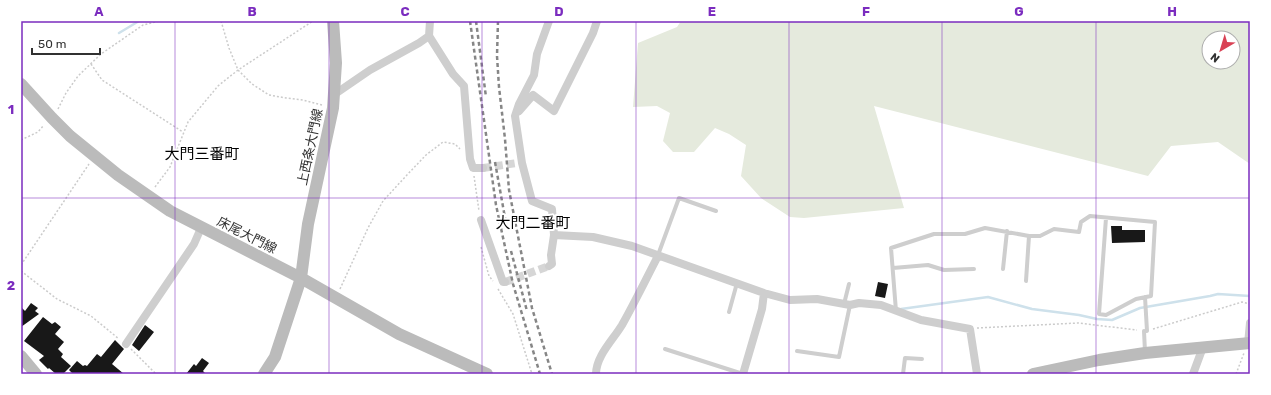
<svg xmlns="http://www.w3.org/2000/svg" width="1271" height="395" font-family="Rubik,'Noto Sans JP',sans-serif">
<rect width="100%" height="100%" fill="#fff"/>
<path fill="#e5eadd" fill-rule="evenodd" d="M681 21H1250V164L1218 142 1171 146 1148 176 874 106 904 208 804 218 790 217 761 198 741 176 746 145 729 134 715 128 694 152H673L663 141 670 113 657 106 633 107 638 43 677 27ZM1209 38H1233V62H1209Z"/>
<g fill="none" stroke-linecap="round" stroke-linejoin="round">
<path stroke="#cee1eb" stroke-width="2.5" d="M119 33 139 21
M901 309 988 297 1032 309 1079 315 1097 319 1112 320 1140 308 1210 296 1218 294 1250 296"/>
</g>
<path fill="#181818" d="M1111 226H1122V230H1145V242L1112 243Z
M878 282 888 284 885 298 875 296Z
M31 303 38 308 35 311 39 314 21 327V307L25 311Z
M43 317 52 324 55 322 61 327 55 334 64 342 58 349 63 354 61 357 71 366 63 374H56L49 368 48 369 39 360 44 356 24 341Z
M145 325 154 332 139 351 132 345Z
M115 340 124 349 112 364 124 374H73L69 370 77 361 83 366 85 365 87 366 97 354 101 357Z
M202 358 209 363 203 371 206 374H186L194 364 196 366Z"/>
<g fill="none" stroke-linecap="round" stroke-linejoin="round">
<path stroke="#d6d6d6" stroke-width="8" stroke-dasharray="8 4" stroke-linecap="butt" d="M483 168 517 163
M505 282 549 266"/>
<path stroke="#cbcbcb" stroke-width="1.5" stroke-dasharray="2 2" stroke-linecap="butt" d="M221 21 229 48 238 70 252 84 269 95 286 98 303 100 322 105
M91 64 102 80 183 132
M58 109 66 93 78 76 101 54 143 25 159 21
M21 140 38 132 44 125
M474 176 479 211
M155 187 170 167 188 122 218 86 238 70 313 21
M481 247 489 276 493 281
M21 265 89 164
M21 271 57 299 91 316 119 339
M340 289 368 228 383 201 406 176 426 155 443 142 455 144 460 149
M498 289 513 314 532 374
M977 328 1078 323 1137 330
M1153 329 1242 302 1250 304
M131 349 156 374
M1236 374 1244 353"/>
<path stroke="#cecece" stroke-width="4" d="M658 255 679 198 716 211
M893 268 928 265 944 270 974 269
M1003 269 1007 231
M1026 281 1029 236
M1145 297 1147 331
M844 304 849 284
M896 311 891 248 934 234H965L985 228 1029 236H1040L1054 229 1079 232 1081 222 1090 216 1155 222 1151 296 1136 299 1106 315 1099 314 1106 218
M729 312 737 283
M1144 331 1145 352
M665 349 743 374
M797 351 839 357 850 305
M903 374 905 358 922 359"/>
<path stroke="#cecece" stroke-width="8" d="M430 21 429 36 453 74 464 86 470 159 473 168H483
M549 21 537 54 534 75 519 104 515 116 522 163 532 201 552 209 554 235 551 255 552 264 549 266
M335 94 370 70 419 43 429 36
M519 111 533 95 554 111 593 33 597 21
M481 220 503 282H505
M554 235 593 237 632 246 764 293 790 300 817 299 850 305 859 303 881 305 921 320 970 329 977 374
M126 344 194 244 201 228
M1248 344 1250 323
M596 374C596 356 613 340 622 325 635 302 646 279 658 256
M743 374 762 309 764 293
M1193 374 1203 347"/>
<path stroke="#bbb" stroke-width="12" d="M21 84 52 118 70 136 118 175 170 211 301 278 399 334 487 374
M21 356 36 374
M264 374 275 357 301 278 308 224 333 108 336 63 333 21
M1033 374 1099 360 1145 353 1250 343"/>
<path stroke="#868686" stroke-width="2.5" stroke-dasharray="4 3" stroke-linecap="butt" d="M470 21 496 205 513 284 540 374
M476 21 486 97
M498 21 497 56 499 87 505 139 509 190 532 308 552 374
M495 162 507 229
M511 251 527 311"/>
</g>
<path fill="none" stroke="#7b2cbf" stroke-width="1" stroke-opacity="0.55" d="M175 21V374M329 21V374M482 21V374M636 21V374M789 21V374M942 21V374M1096 21V374M21 198H1250"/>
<g text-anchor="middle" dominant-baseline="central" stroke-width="4" stroke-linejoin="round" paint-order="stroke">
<g font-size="13" fill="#313131" stroke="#fff">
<text transform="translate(310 147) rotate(-78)">上西条大門線</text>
<text transform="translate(247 235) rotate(27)">床尾大門線</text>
</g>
<g font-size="15" fill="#000" stroke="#fff">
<text x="202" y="154">大門三番町</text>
<text x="533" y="223">大門二番町</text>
</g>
</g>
<rect width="1271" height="395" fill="none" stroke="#ffffff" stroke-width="44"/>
<g transform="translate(1221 50) rotate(218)"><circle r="19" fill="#ffffff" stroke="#adadad"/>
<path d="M0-3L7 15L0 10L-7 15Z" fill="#d94255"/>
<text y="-6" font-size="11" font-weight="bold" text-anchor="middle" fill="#313131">N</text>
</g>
<path d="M32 48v6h68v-6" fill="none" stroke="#313131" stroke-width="2"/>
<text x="38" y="48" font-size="12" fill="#313131" stroke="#ffffff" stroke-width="3" paint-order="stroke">50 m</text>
<rect x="22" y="22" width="1227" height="351" fill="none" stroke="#7b2cbf" stroke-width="1.5"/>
<g font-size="13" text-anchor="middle" font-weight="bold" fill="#7b2cbf">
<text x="99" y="16">A</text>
<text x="252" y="16">B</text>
<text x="405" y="16">C</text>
<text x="559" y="16">D</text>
<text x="712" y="16">E</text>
<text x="866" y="16">F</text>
<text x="1019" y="16">G</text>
<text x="1172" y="16">H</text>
<text x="11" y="114">1</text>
<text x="11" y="290">2</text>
</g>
</svg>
